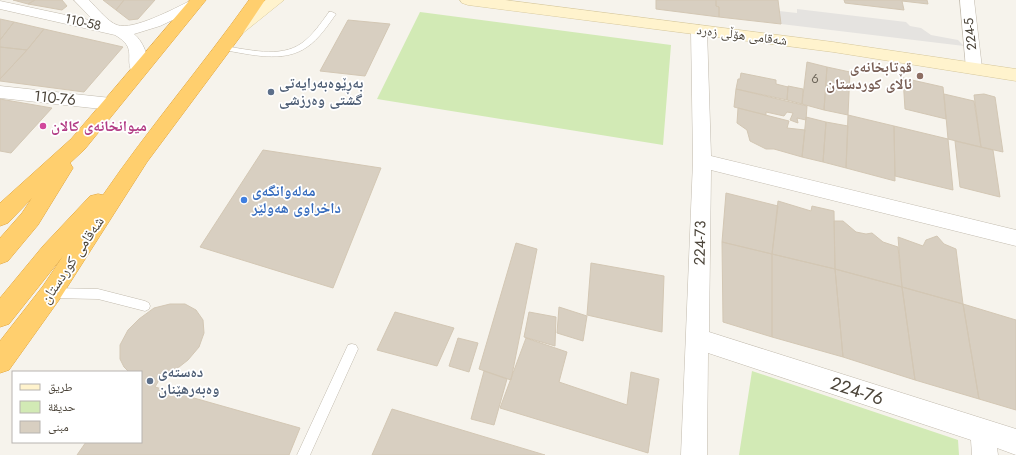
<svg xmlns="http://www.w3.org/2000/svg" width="1016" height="455" font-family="Jost,'Noto Naskh Arabic',sans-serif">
<rect width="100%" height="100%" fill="#f6f3ec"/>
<path fill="#d2eab5" d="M420 12 671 45 663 145 377 99Z
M752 371 958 440 959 455H739Z"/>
<path fill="#e5e3e0" d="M797 9 906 22 910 26 921 28 931 35 958 40 964 46 781 24 779 11 797 13Z"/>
<path fill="#d8cfc1" stroke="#d3c7b4" d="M13 0H35L28 4Z
M35 0H62L67 6 62 10 28 4Z
M103 0H124L116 10Z
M124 0H155L138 19 129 20 116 10Z
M656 0H716V6L719 7V17L656 9Z
M716 0H778L781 24 719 17V7L716 6Z
M844 0H927L928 4 902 1 904 10 845 3Z
M0 19 14 22 0 40Z
M348 20 390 24 365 76 320 71Z
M14 22 44 29 27 50 0 47V40Z
M44 29 123 47 84 92 0 81V79L27 50Z
M0 47 27 50 0 79Z
M807 62 827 67 824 110 802 104Z
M827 67 850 72 848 115 824 110Z
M741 73 776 80V84L788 87 787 100 736 89 738 79H740Z
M903 78 943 87 946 119 905 109Z
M788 86 803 89 802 104 787 100Z
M736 89 807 106 806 120 797 118 798 123 790 120 793 113 787 112 784 116 766 112V115L734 107Z
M944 94 974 101 981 147 948 139Z
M984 94 995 97 1003 152 981 147 974 95Z
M0 99 52 108 11 153 0 151Z
M738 108 789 121 787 128 805 130 802 157 774 149H766L750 141 747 130 737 123Z
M848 115 894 126 895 181 846 168Z
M806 117 826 122 823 162 802 157Z
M826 122 848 126 846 168 823 162Z
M894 126 948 139 953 190 895 176Z
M955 141 993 150 1000 197 960 187Z
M263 150 381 168 333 288 200 247Z
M726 193 778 206 772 254 722 242Z
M778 201 811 211 812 206 834 211 835 269 772 254Z
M834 221H843L856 232 866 234 872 233 883 242 898 247 902 287 835 269Z
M937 236 944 244 956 249 963 304 902 287 898 237 923 246 926 240Z
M722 242 772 254V337L723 322Z
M516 243 537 249 511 380 479 369Z
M772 254 835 269 843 357 772 337Z
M591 263 664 276 662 332 587 315Z
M835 269 902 287 915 380 843 357Z
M902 287 963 304 979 399 915 380Z
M170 304H185L196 310 203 320 204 333 199 347 188 360 174 371 162 375 155 387 300 428 289 455H77L86 442H141V372H129L124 367 120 359V345L128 330 139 319 154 308Z
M963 304 1016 320V410L979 399Z
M559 307 587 316 583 341 557 333Z
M395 312 454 328 437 366 377 350Z
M529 312 556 317 555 346 524 337Z
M458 338 478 343 469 372 449 366Z
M526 338 567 352 559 382 627 405 631 372 659 379 648 453 500 408Z
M484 371 507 379 494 425 471 419Z
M392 409 545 455H372Z"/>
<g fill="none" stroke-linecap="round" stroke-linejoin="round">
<g stroke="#c2bbae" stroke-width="1">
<path id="lane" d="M329 12H332L336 14C328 25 319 39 307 47 283 64 250 54 223 50L219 48 223 46C248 49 280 59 302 43 313 35 321 23 329 12Z
M51 288 98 289 145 301 149 303 150 306 149 309 145 311 98 299 51 298 47 296 46 293 47 290Z
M352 344 356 345 358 349 310 455H297L348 345Z"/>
</g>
<g stroke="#c2bbae" stroke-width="1">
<path id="street" d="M74 0H89C96 7 108 22 117 25 133 31 175 8 190 1H200L202 4 200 7 160 26 134 34C144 42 152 62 145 74L139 75 133 74C123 58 139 49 115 35L0 9V1L94 21Z
M960 0H974L982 68 980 72 974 73 968 72 966 68Z
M699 25 704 27 707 30 711 156 1016 230V246L711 170 709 332 1016 429V455L997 448 998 455H972L971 440 708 353 707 455H681L693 161 691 30 694 27Z
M0 86 111 98 117 100 119 104 117 108 111 110 0 98Z"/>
</g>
<g stroke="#d6c79b" stroke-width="1">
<path id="secondary" d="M266 0H284L243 33 237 34 231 33 229 29 231 25Z
M460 0H505L833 42 1016 69V81L833 52 468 5 462 3Z"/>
</g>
<g stroke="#e0a43c" stroke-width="1">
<path id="highway" d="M190 0H206L85 149 70 163 73 168 38 225 8 261 0 264V238L22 213 32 198 8 223 0 226V203L71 139Z
M249 0H265L243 33 147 162 59 300 9 370 0 373V341L43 286 63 256 9 324 0 327V298L43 246 90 196 98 194 103 195C149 128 202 66 249 0Z"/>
</g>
<use href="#lane" fill="#fff" fill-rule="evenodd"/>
<use href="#street" fill="#fff" fill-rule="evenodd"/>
<use href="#secondary" fill="#fff3cd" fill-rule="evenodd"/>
<use href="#highway" fill="#ffcf6e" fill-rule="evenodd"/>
</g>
<circle fill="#8d6e63" stroke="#fff" stroke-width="1.5" cx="920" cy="76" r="4"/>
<g fill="#5c6f8a" stroke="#fff" stroke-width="1.5">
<circle cx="271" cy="92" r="4"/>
<circle cx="150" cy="381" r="4"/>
</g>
<circle fill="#d1479c" stroke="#fff" stroke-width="1.5" cx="43" cy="126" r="4"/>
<circle fill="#3f7fe0" stroke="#fff" stroke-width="1.5" cx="244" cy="200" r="4"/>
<g text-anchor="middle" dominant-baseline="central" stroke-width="3.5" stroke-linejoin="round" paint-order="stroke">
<g font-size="13" fill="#4b4439" stroke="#fff">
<text transform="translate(83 22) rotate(12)">110-58</text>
<text transform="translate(970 34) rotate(-96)">224-5</text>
<text transform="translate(742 35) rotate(7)">شەقامی هۆڵی زەرد</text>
</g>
<g font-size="13" fill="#6e675b">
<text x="815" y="78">6</text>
</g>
<g font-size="15" font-weight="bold" fill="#785e54" stroke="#fff" text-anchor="end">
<text x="912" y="67">قوتابخانەی<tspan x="912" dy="17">ئاڵای کوردستان</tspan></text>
</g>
<g font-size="15" font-weight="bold" fill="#4e5e75" stroke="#fff" text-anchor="start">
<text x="279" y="83">بەڕێوەبەرایەتی<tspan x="279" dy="17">گشتی وەرزشی</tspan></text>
<text x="158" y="372">دەستەی<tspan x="158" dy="17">وەبەرهێنان</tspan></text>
</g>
<g font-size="15" fill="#4b4439" stroke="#fff">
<text transform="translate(55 98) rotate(6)">110-76</text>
<text transform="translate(700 243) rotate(-89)">224-73</text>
<text transform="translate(72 260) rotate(-56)">شەقامی کوردستان</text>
</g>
<g font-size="15" font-weight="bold" fill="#b23c85" stroke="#fff" text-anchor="start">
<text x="51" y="126">میوانخانەی کالان</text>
</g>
<g font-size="15" font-weight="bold" fill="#366cbe" stroke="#fff" text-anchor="start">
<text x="252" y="191">مەلەوانگەی<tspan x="252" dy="17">داخراوی هەولێر</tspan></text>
</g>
<g font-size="18" fill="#4b4439" stroke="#fff">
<text transform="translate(857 391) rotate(18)">224-76</text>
</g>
</g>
<rect x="12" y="371" width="130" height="72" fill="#ffffff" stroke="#b7b4b0"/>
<rect x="20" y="384" width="20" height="6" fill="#fff3cd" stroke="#b7b4b0"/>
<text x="48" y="391" font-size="12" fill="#4b4439">طريق</text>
<rect x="20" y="401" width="20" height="12" fill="#d2eab5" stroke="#b7b4b0"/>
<text x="48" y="411" font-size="12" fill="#4b4439">حديقة</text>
<rect x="20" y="421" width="20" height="12" fill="#d8cfc1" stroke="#b7b4b0"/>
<text x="48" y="431" font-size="12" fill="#4b4439">مبنى</text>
</svg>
